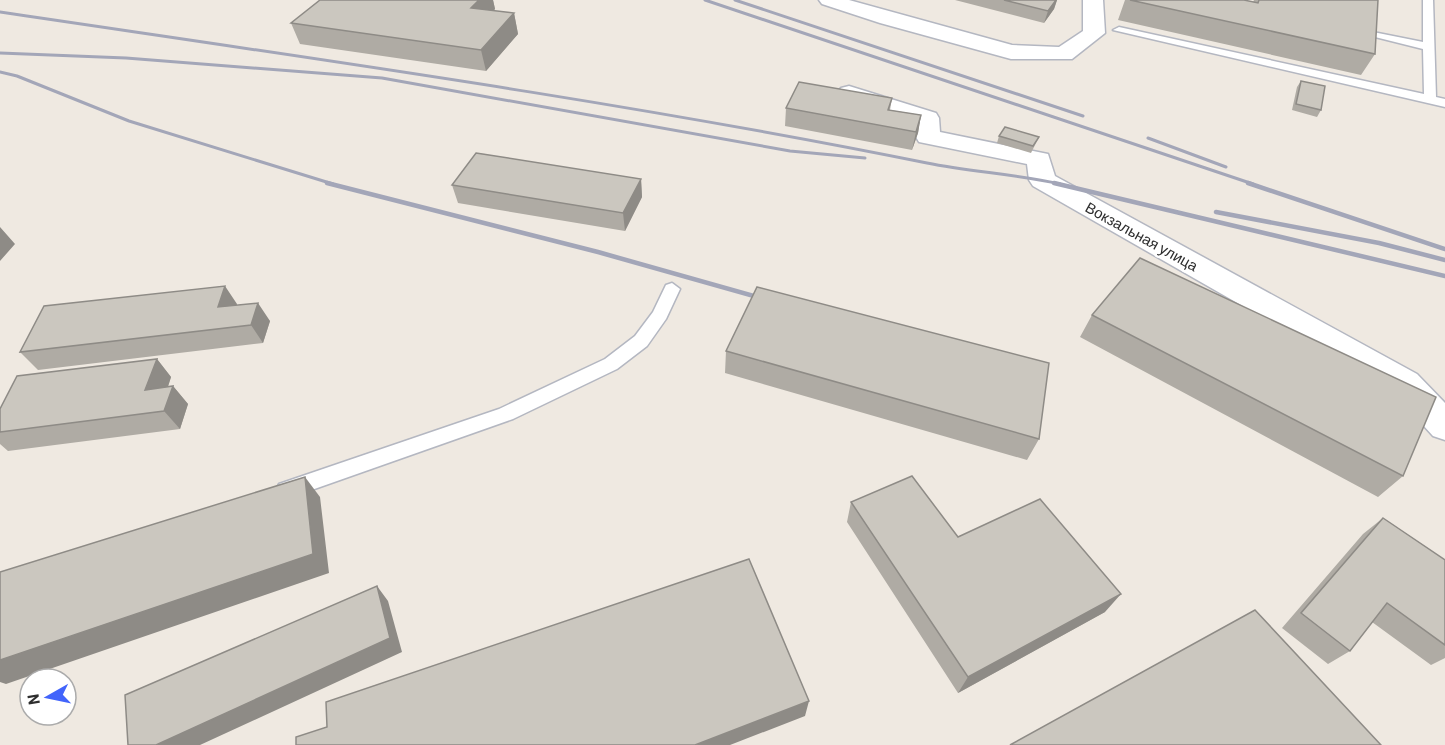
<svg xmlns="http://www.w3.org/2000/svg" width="1445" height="745" font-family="Barlow,sans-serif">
<rect width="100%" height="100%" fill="#efe9e1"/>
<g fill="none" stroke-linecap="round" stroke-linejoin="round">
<g stroke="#b4b7c1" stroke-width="3">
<path id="lane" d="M1423 0H1433L1436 97 1445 99V107L1113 30 1119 27 1424 94 1423 49 1367 35 1373 32 1423 42Z
M672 283 680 289 666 319 647 346 617 369 513 419 286 499 279 496 276 490 279 484 499 409 605 359 635 336 653 312 666 285Z"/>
</g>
<g stroke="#b4b7c1" stroke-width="3">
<path id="street" d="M819 0H849L1012 45 1059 47 1083 31V0H1103L1105 33 1072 59H1011L880 23 822 4Z
M849 86 936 113 939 118 940 132 1048 154 1055 176 1417 374 1445 403V440L1433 436 1393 392 1033 186 1029 180 1027 164 919 142 916 137 915 122 841 98 837 93 841 88Z"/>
</g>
<use href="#lane" fill="#fff" fill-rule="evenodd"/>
<use href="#street" fill="#fff" fill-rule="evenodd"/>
<path stroke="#a3a6b8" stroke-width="3" d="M705 0 1253 184
M735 0 1083 116
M0 12C309 58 620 101 927 163 971 172 1016 174 1060 184
M0 53 126 58 382 78 790 151 865 158
M0 72 17 76 129 121 333 184
M1148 138 1226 167"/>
<path stroke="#a3a6b8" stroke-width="4.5" d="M327 183 598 252 768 300
M1054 183 1445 276
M1248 183 1445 249
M1216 212 1379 243 1445 260"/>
</g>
<path fill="#afaba4" d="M320 0H493L495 9 493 11 514 13 518 34 486 71 300 44 291 23Z
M955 0H1057L1054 9 1044 23Z
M1125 0H1244L1253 2 1254 0H1378L1375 54 1361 75 1118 20Z
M1301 81 1321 110 1317 117 1292 110 1297 87Z
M892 98 890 110 921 115 918 133 912 150 785 126 786 108Z
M999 136 1039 137 1031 153 997 143Z
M641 179 642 197 625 231 458 203 452 185Z
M237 304V305L270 321 263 343 38 370 20 352Z
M1092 315 1403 476 1378 497 1080 337Z
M726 351 1039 439 1027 460 725 373Z
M157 359 171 377 168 387 173 386 188 404 180 429 8 451 0 444V409Z
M851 502 1105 612 958 693 847 522Z
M1383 518 1445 560V658L1431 665 1372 622 1350 651 1328 664 1282 628 1363 534Z"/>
<path fill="#8e8b86" d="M479 0H493L495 9 476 29 471 8Z
M1056 0H1057L1054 9 1044 23 1048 11Z
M514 13 518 34 486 71 481 50Z
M921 115 918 133 912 150 916 132Z
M641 179 642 197 625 231 623 213Z
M0 227 15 244 0 261Z
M225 286 237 304 231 325 218 307Z
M258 303 270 321 263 343 251 325Z
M157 359 171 377 161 407 145 390Z
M173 386 188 404 180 429 164 411Z
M305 477 320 497 329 573 6 684 0 682V660Z
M377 586 388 601 402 652 200 745H156Z
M1121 594 1105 612 958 693 968 677Z
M809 701 805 716 730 745H695Z"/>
<path fill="#cbc7bf" stroke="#8e8b86" stroke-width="1.5" d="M320 0H479L471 8 514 13 481 50 291 23Z
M1004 0H1056L1048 11Z
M1130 0H1244L1258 3 1259 0H1378L1375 54Z
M1301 81 1325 86 1321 110 1296 104Z
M799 82 892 98 888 110 921 115 916 132 786 108Z
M1005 127 1039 137 1033 146 999 136Z
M476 153 641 179 623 213 452 185Z
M1140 258 1436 397 1403 476 1092 315Z
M225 286 218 307 258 303 251 325 20 352 44 306Z
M757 287 1049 363 1039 439 726 351Z
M157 359 145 390 173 386 164 411 0 432V409L17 376Z
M912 476 958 537 1040 499 1121 594 968 677 851 502Z
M305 477 313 554 0 660V572Z
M1383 518 1445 560V645L1387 603 1350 651 1301 613Z
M749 559 809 701 695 745H296V737L327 727 326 702Z
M377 586 390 638 156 745H128L125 695Z
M1255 610 1381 745H1010Z"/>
<g text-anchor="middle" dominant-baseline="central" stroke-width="5" stroke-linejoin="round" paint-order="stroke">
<g font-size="15" fill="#2e2e2e" stroke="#fff">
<text transform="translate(1142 236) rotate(29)">Вокзальная улица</text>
</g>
</g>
<g transform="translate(48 697) rotate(261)"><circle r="28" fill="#ffffff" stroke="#ababab" stroke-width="1.5"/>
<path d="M0-4.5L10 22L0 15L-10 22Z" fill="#4264fb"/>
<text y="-9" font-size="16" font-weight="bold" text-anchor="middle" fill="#2e2e2e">N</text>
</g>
</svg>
